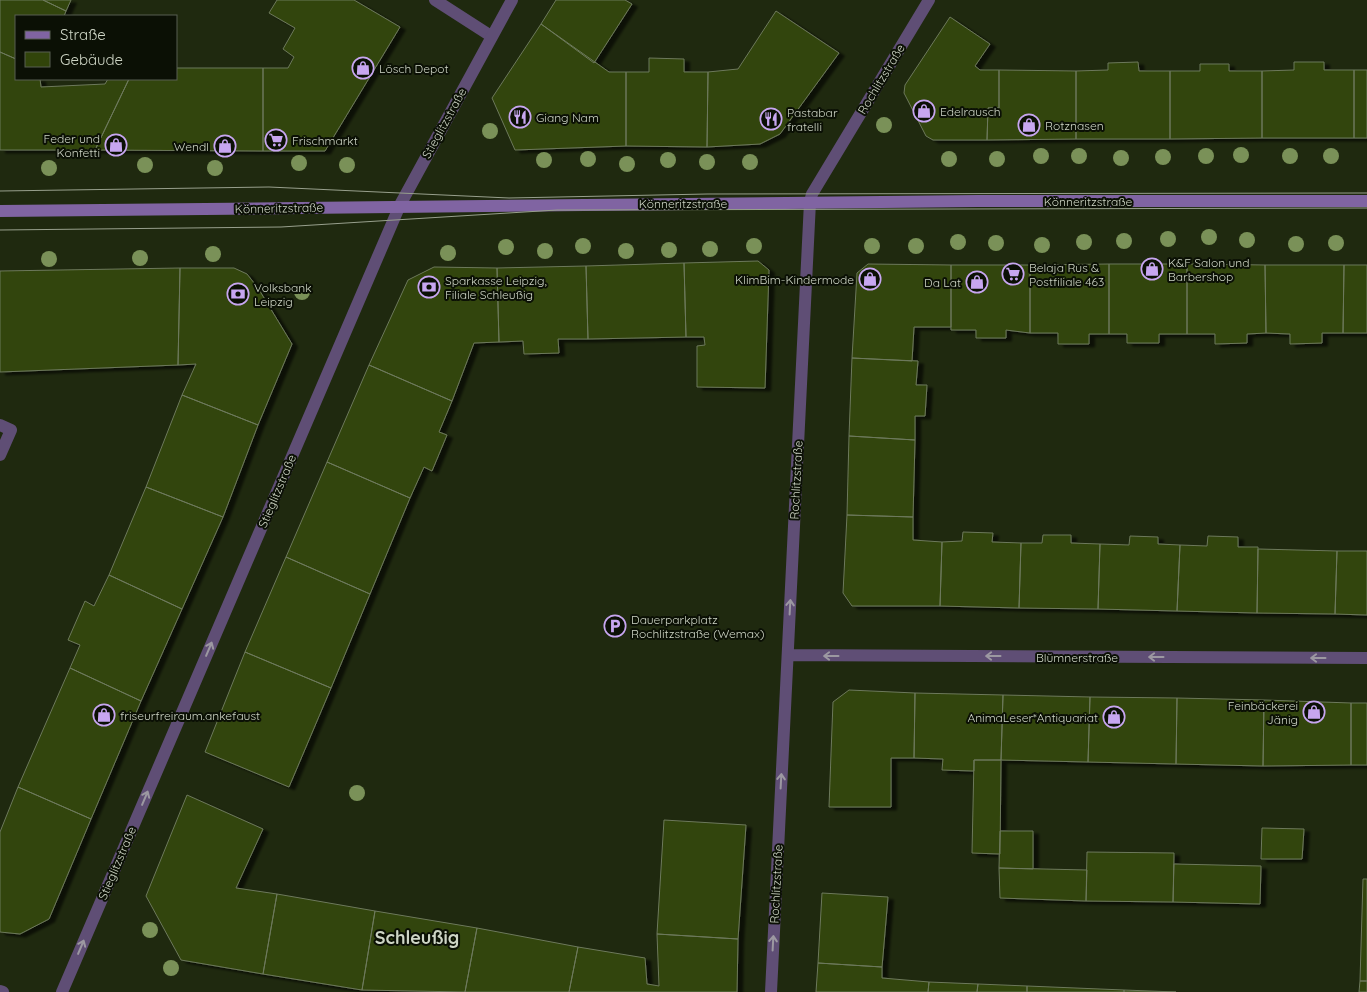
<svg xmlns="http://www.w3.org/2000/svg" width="1367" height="992" font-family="Quicksand,sans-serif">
<defs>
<filter id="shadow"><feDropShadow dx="5.5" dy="3" stdDeviation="1" flood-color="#0009"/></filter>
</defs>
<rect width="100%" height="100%" fill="#1f290f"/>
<path fill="#31440a" stroke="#6d795c" filter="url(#shadow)" d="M0 0H43L66 11 64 16H16V59L0 52Z
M43 0H71L66 11Z
M277 0H354L400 27 325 151H263V68H288L294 57 283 49 295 28 269 13Z
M556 0H625L632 4 594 63 541 24Z
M776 11 839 53 780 134 760 144 707 147 708 72 738 69Z
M950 17 990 44 975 66 980 70H999V108H988L987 140H933L926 136 904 93 905 85Z
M541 24 609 72H626V146L515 150 492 98Z
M0 52 16 59V79H40L41 87 105 84 108 79H129L95 150H0Z
M649 58 684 59V72H708L707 147 626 146V72H649Z
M1138 62 1139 71H1170V139H1076V71L1108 70V63Z
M1294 62H1324V70H1354V138H1262V71L1294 70Z
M1200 64H1229V71H1262V138L1170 139V71H1200Z
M176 68H263V151L95 150 129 79H176Z
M999 70 1076 71V139L987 140 988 108H999Z
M1354 70H1367V138H1354Z
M758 261 769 270 765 388 697 387V346L705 345 704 337H686L684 263Z
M684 263 686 337 588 339 586 266Z
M868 264 951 265V327H914L912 361 852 358 857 273Z
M1109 264V334H1089V344H1058V333H1030V265Z
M1109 264H1187V334H1159V343H1127V334H1109Z
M1187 264 1265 265 1266 333 1247 334V343L1215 344V334H1187Z
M951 265H1030V333L1006 330V338H976V330H951Z
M1265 265H1344L1343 333H1322V343L1290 344V334L1266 333Z
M1344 265H1367V333H1343Z
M586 266 588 339H558L559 353 524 354 523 341 499 342 497 268Z
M434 267 497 268 499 342 474 343 452 401 369 365 408 280Z
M180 268H234L247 274 258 288 292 344 258 425 182 395 196 364 178 365Z
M180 268 178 365 0 372V271Z
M852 358 918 361 916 385H927L925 416H915V440L849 436Z
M369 365 452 401 439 432 447 435 432 471 424 467 410 498 327 462Z
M182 395 258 425 223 517 146 487Z
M849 436 915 440 913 517 847 515Z
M327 462 410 498 370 594 286 557Z
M146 487 223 517 182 609 109 575Z
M847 515 913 517V540L942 542 940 606H852L843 593Z
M963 532 993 533 992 542 1021 543 1019 608 940 606 942 542 962 541Z
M1043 535H1071V543L1100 544 1098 609 1019 608 1021 543H1042Z
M1130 536 1158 537V544L1180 545 1177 611 1098 609 1100 544 1129 545Z
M1208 536 1238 537V547H1258L1257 613 1177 611 1180 545 1207 546Z
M1258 549 1337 551 1335 614 1257 613Z
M1337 551H1367V615L1335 614Z
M286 557 370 594 331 688 245 652Z
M109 575 182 609 141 701 70 668 80 645 68 640 85 601 94 606Z
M245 652 331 688 289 787 205 752Z
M70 668 141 701 91 819 18 787Z
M849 690 915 693 914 758H891V807H829L833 702Z
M915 693 1003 695 1001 760H974V771L942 770 943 759 914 758Z
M1003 695 1090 697 1088 762 1001 760Z
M1090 697 1177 698 1176 764 1088 762Z
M1177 698 1264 700 1263 766 1176 764Z
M1264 700 1351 703V765L1263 766Z
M1351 703H1367V765H1351Z
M974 760H1001L1000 854 972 853Z
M18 787 91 819 49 919 20 934 0 932V832Z
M187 795 263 829 236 888 277 894 263 974 181 960 146 896Z
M664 820 746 825 738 939 657 934Z
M1262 828 1304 829 1302 859H1261Z
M1000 831H1033V869L999 868Z
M1087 852 1174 853 1173 902 1086 901Z
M1174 864 1261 866 1260 904 1173 902Z
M999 868 1087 870 1086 901 1000 898Z
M1363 879H1367V981H1360Z
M822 893 888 897 882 967 818 963Z
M277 894 375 911 362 990 263 974Z
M375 911 477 928 465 992 362 990Z
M477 928 578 947 569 992H465Z
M657 934 738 939 737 992H569L578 947 645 958 647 984 659 986Z
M818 963 882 967V978L929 982 928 992H816Z
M1360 981H1367V992H1359Z
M929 982 978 984 977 992H928Z
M978 984 1027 986V992H977Z
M1027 986 1124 990V992H1027Z
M1124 990 1176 992H1124Z"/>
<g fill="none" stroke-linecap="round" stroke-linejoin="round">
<path stroke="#5f4e75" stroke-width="12" d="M435 0 491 36
M0 425 11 430 0 455"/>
<path stroke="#5f4e75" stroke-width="12" d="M788 655 1367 658
M0 991 3 992
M62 992 400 205 512 0
M771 992 810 202 812 194 929 0"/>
<path stroke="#8064a2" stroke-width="12" d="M0 211 978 201H1367"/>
<path stroke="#98a08d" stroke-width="1" d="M0 191 269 187 509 198 707 194 1367 193
M0 230 281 227 557 210 1367 208"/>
</g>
<g fill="#7a9158">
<circle cx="884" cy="125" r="8"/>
<circle cx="490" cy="131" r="8"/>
<circle cx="1241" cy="155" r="8"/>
<circle cx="1041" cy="156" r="8"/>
<circle cx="1079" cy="156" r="8"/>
<circle cx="1206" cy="156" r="8"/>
<circle cx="1290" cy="156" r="8"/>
<circle cx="1331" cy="156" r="8"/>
<circle cx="1163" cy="157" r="8"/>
<circle cx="1121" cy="158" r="8"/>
<circle cx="588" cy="159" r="8"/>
<circle cx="949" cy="159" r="8"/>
<circle cx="997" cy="159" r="8"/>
<circle cx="544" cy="160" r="8"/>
<circle cx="668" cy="160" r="8"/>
<circle cx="707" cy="162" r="8"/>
<circle cx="750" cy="162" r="8"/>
<circle cx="299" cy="163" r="8"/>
<circle cx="627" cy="164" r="8"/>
<circle cx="145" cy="165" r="8"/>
<circle cx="347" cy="165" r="8"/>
<circle cx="49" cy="168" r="8"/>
<circle cx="215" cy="168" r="8"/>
<circle cx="1209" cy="237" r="8"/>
<circle cx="1168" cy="239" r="8"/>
<circle cx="1247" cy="240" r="8"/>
<circle cx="1124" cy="241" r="8"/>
<circle cx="958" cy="242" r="8"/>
<circle cx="1084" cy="242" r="8"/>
<circle cx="996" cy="243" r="8"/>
<circle cx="1336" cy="243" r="8"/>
<circle cx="1296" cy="244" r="8"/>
<circle cx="1042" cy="245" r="8"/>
<circle cx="583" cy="246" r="8"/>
<circle cx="754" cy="246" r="8"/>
<circle cx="872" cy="246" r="8"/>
<circle cx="916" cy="246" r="8"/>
<circle cx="506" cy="247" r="8"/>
<circle cx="710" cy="249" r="8"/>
<circle cx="669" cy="250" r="8"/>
<circle cx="545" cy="251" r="8"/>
<circle cx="626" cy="251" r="8"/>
<circle cx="448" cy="253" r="8"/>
<circle cx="213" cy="254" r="8"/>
<circle cx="140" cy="258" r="8"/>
<circle cx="49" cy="259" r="8"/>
<circle cx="302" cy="292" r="8"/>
<circle cx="357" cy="793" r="8"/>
<circle cx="150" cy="930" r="8"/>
<circle cx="171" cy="968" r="8"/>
</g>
<defs><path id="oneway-shaft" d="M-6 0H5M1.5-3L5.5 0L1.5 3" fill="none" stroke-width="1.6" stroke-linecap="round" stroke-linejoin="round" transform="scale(1.25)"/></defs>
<g stroke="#9c98a1">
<use href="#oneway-shaft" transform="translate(790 607) rotate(-87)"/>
<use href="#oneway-shaft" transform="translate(209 649) rotate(-67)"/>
<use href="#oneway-shaft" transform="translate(831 656) rotate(-180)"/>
<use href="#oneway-shaft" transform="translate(993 656) rotate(-180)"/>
<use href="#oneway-shaft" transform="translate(1156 657) rotate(-180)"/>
<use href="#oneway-shaft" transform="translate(1318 658) rotate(-180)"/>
<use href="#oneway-shaft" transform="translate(781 781) rotate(-87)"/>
<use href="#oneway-shaft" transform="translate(145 798) rotate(-67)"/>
<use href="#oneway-shaft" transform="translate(773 943) rotate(-87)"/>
<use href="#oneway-shaft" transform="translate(81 947) rotate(-67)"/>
</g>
<defs>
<g id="shop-ring" transform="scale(1.125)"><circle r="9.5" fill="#0b1005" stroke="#c7a6f0" stroke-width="1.5"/><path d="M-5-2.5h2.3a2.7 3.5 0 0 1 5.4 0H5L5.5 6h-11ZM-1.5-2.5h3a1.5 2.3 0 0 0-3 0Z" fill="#c7a6f0"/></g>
<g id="restaurant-ring" transform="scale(1.125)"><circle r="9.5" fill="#0b1005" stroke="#c7a6f0" stroke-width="1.5"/><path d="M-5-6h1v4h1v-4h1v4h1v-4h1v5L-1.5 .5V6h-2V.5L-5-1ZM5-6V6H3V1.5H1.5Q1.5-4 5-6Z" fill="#c7a6f0"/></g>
<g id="supermarket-ring" transform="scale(1.125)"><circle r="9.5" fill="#0b1005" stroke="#c7a6f0" stroke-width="1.5"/><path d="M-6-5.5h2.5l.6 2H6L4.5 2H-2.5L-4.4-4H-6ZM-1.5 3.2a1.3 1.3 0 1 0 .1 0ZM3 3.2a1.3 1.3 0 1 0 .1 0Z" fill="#c7a6f0"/></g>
<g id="bank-ring" transform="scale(1.125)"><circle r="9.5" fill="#0b1005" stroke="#c7a6f0" stroke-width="1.5"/><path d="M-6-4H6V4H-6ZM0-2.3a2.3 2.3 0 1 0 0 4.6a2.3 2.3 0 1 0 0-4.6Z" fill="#c7a6f0"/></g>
<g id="parking-ring" transform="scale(1.125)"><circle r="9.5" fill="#0b1005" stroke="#c7a6f0" stroke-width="1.5"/><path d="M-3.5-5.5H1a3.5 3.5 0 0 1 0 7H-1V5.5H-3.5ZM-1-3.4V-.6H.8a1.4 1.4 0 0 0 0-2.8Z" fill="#c7a6f0"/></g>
</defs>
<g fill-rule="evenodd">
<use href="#shop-ring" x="363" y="68"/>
<use href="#shop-ring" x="924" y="111"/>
<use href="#restaurant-ring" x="520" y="117"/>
<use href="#restaurant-ring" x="771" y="119"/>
<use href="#shop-ring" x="1029" y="125"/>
<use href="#supermarket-ring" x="276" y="140"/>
<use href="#shop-ring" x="116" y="145"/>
<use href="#shop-ring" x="225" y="146"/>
<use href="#shop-ring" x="1152" y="269"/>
<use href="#supermarket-ring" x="1013" y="274"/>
<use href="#shop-ring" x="870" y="279"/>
<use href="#shop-ring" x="977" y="282"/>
<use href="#bank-ring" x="429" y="287"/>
<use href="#bank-ring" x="238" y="294"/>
<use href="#parking-ring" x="615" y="626"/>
<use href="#shop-ring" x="1314" y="712"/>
<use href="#shop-ring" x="104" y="715"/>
<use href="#shop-ring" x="1114" y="717"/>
</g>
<g text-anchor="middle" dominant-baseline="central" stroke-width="4" stroke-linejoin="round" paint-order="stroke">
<g font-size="12" fill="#ced5c5" stroke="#0b1005" text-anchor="start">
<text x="379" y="68">Lösch Depot</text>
<text x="940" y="111">Edelrausch</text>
<text x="787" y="112">Pastabar<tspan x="787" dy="14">fratelli</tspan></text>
<text x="536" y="117">Giang Nam</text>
<text x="1045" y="125">Rotznasen</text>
<text x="100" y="138" text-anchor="end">Feder und<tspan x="100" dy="14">Konfetti</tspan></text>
<text x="292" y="140">Frischmarkt</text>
<text x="209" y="146" text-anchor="end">Wendl</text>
<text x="1168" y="262">K&amp;F Salon und<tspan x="1168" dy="14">Barbershop</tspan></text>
<text x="1029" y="267">Belaja Rus &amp;<tspan x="1029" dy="14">Postfiliale 463</tspan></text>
<text x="854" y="279" text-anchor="end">KlimBim-Kindermode</text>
<text x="445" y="280">Sparkasse Leipzig,<tspan x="445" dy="14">Filiale Schleußig</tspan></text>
<text x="961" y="282" text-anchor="end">Da Lat</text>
<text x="254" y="287">Volksbank<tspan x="254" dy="14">Leipzig</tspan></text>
<text x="631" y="619">Dauerparkplatz<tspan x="631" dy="14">Rochlitzstraße (Wemax)</tspan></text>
<text x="1298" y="705" text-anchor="end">Feinbäckerei<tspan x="1298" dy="14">Jänig</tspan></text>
<text x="120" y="715">friseurfreiraum.ankefaust</text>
<text x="1098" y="717" text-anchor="end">AnimaLeser*Antiquariat</text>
</g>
<g font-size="12" fill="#ced5c5" stroke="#0b1005">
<text transform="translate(881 79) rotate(-59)">Rochlitzstraße</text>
<text transform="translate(444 123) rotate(-61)">Stieglitzstraße</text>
<text x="1088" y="201">Könneritzstraße</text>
<text x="683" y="203">Könneritzstraße</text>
<text transform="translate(279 208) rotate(-1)">Könneritzstraße</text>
<text transform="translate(796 480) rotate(-87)">Rochlitzstraße</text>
<text transform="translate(277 491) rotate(-67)">Stieglitzstraße</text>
<text x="1077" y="657">Blümnerstraße</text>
<text transform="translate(117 863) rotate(-67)">Stieglitzstraße</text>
<text transform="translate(776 884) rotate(-87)">Rochlitzstraße</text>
</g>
<g font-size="18" font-weight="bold" fill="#ced5c5" stroke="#0b1005">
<text x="417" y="937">Schleußig</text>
</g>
</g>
<rect x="15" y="15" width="162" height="65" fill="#0b1005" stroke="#595f52"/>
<rect x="25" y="31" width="25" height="8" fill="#8064a2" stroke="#595f52"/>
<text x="60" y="40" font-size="15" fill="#ced5c5">Straße</text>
<rect x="25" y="52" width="25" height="15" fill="#31440a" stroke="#595f52"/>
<text x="60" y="65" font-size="15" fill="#ced5c5">Gebäude</text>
</svg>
